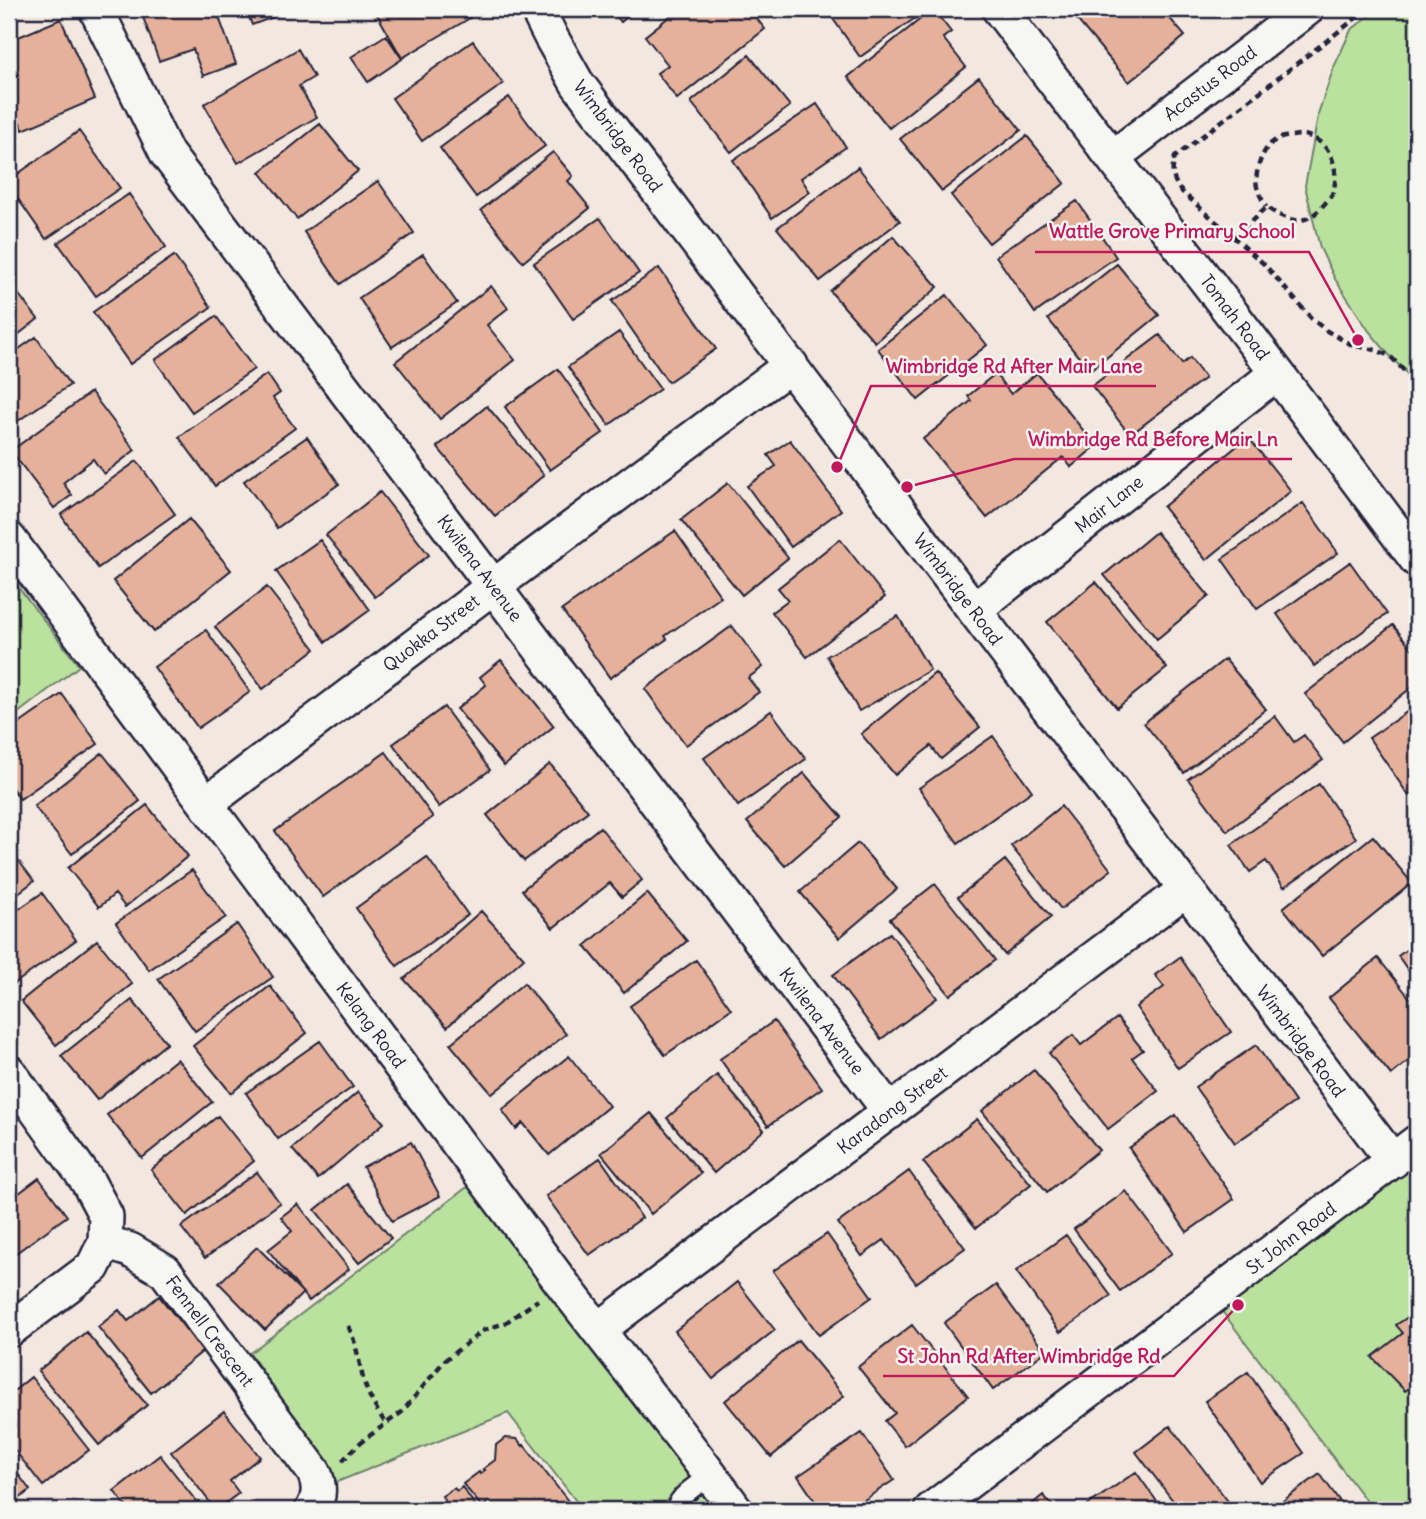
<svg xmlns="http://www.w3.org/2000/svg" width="1426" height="1519" font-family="Delius,sans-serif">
<rect width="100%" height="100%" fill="#f3e8e0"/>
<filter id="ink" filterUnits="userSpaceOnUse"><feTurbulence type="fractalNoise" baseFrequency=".0143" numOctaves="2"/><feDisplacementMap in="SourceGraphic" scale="14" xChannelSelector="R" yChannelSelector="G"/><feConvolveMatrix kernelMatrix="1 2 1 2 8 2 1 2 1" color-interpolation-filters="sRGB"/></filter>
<g filter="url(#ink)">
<path fill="#bae29e" stroke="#6e826c" stroke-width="2" d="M1378 9H1417V384L1390 356 1369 331 1335 279 1320 248 1305 186 1319 111 1334 67 1351 30Z
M9 575 79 666 9 720Z
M1417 1132V1510H1373L1212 1298Z
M483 1175 734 1510H583L508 1413 337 1482 250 1353Z"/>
<path fill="#e6b19a" stroke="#22223b" stroke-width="2" d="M140 9H216L236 64 203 76 193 49 159 61Z
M228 9H295L252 25 246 9 230 15Z
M374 9H465L470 18 402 58Z
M611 9H637L621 22Z
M679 9H749L765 29 677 99 657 73 668 65 645 36Z
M826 9H928L860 57Z
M933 9 951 32 943 38 966 67 889 128 848 77Z
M1068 9H1162L1185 36 1129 82Z
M61 19 95 99 23 130 9 97V41Z
M386 35 402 59 368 82 351 57Z
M473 41 503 84 422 141 392 98Z
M298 49 314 77 299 86 317 117 238 163 204 104Z
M749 55 790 106 731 152 691 102Z
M979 77 1021 130 942 191 900 139Z
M509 97 545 146 476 197 440 148Z
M817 104 846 147 801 178 810 192 772 218 733 160Z
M320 124 358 171 297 219 260 172Z
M79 131 120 188 46 239 9 186V180Z
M1027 136 1065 183 989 243 951 195Z
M553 152 573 176 568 181 590 208 523 262 481 210Z
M858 167 900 221 820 281 777 228Z
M378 181 414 233 340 284 304 232Z
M129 194 166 247 96 296 58 243Z
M1077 201 1116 257 1035 313 996 256Z
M600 218 639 273 573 319 534 263Z
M893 236 938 287 875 342 830 291Z
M423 254 457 303 392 347 359 298Z
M174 256 211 307 130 364 93 312Z
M1117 264 1159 315 1090 371 1048 319Z
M659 268 716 349 668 382 612 301Z
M9 282 38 319 9 342Z
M491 286 508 308 487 325 515 360 440 419 395 362Z
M947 295 987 345 918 400 878 349Z
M216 316 254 369 192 412 155 360Z
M619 332 660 389 609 425 568 367Z
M1160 335 1182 364 1190 358 1205 378 1130 435 1092 386Z
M36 337 70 385 9 427V356Z
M558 369 603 433 550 470 505 407Z
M1037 373 1096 446 1071 467 1063 457 987 518 923 439 971 401 968 396 995 374 1011 394Z
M267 374 280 393 273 398 295 428 215 486 179 437Z
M91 392 135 450 104 474 93 459 63 483 72 495 54 508 11 451Z
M487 406 544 475 495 516 437 447Z
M307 437 339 484 277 528 244 481Z
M1248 437 1291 491 1206 560 1163 507Z
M790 440 841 510 791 547 747 486 776 466 768 455Z
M137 461 175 514 98 568 61 515Z
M728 483 788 558 742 595 681 520Z
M380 492 429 555 375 597 326 535Z
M1303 503 1338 553 1257 609 1222 559Z
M189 519 231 570 154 632 113 581Z
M675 531 721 597 665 636 667 639 610 678 562 610Z
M1156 532 1209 596 1157 639 1104 575Z
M840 539 885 597 807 657 772 612 788 600 778 588Z
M320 540 370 610 326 642 276 571Z
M1350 562 1387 614 1314 666 1277 614Z
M1096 582 1167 668 1117 708 1047 622Z
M267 587 315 649 263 689 215 627Z
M898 616 930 670 859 711 827 656Z
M1393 625 1417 655V683L1343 742 1305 694Z
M732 626 763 667 748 678 759 692 686 745 645 689Z
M206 630 250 692 198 728 154 667Z
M1225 659 1266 709 1184 773 1144 723Z
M501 660 554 726 504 766 457 709 486 685 480 677Z
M935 673 980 727 941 759 931 746 895 775 861 734Z
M62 694 98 744 20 799 9 784V731Z
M1417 705V790L1409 796 1369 738Z
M444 707 490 770 439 807 393 744Z
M771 711 806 759 738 806 704 758Z
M1275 716 1294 742 1304 735 1323 760 1227 831 1188 779Z
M993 736 1032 791 958 843 919 788Z
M386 752 433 817 323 897 275 831Z
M102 753 140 801 72 854 34 806Z
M550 764 588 811 524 861 487 815Z
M804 773 842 817 785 866 747 822Z
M1319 784 1356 838 1284 887 1266 861 1250 872 1231 845Z
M147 805 188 856 125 907 115 894 99 907 68 868Z
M1061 806 1111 870 1061 909 1011 846Z
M600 827 642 880 622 897 610 883 553 928 522 890Z
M1373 836 1412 883 1322 956 1283 908Z
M858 843 897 889 839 938 800 892Z
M9 848 34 881 9 900Z
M427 857 468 915 397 966 356 908Z
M1005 860 1051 917 1005 955 958 897Z
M192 870 226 917 149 970 116 923Z
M935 884 995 960 950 995 890 919Z
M42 893 76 940 11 986 9 982V916Z
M647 893 687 941 624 993 585 946Z
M481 911 524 958 447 1027 404 979Z
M237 924 273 977 195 1031 158 979Z
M890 933 937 998 881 1039 833 975Z
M97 940 132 984 56 1045 21 1001Z
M1417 942V983L1398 956Z
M1180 957 1231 1032 1178 1068 1136 1007 1164 987 1155 975Z
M1378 958 1417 1007V1054L1391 1075 1329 998Z
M696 960 731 1009 665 1055 630 1006Z
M524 983 566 1034 492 1094 450 1044Z
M270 986 307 1033 231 1093 193 1046Z
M132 1000 167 1043 97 1100 61 1056Z
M1117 1018 1143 1050 1132 1058 1158 1091 1108 1129 1049 1053 1073 1035 1081 1045Z
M774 1021 822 1088 768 1126 720 1059Z
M320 1041 353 1087 278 1139 246 1093Z
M1256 1045 1295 1102 1235 1143 1195 1087Z
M569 1056 609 1106 549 1155 523 1123 516 1129 502 1110Z
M177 1059 212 1102 142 1158 107 1115Z
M1034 1070 1099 1150 1047 1192 982 1111Z
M717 1075 764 1130 714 1173 667 1118Z
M358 1092 384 1123 318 1179 292 1149Z
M651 1113 701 1173 651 1214 601 1153Z
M1176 1115 1234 1199 1187 1232 1129 1148Z
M218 1116 254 1161 187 1215 151 1170Z
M977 1119 1031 1184 976 1228 923 1162Z
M411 1142 440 1196 392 1221 363 1167Z
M600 1158 642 1218 589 1255 546 1196Z
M909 1171 965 1248 916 1283 884 1240 862 1256 838 1223Z
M257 1172 280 1203 205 1258 181 1227Z
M39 1178 67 1216 9 1258V1190L14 1186 19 1193Z
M347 1184 391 1238 359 1263 315 1210Z
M1126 1191 1172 1253 1120 1291 1074 1229Z
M298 1204 349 1269 309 1301 268 1250 292 1231 281 1217Z
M827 1234 872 1297 819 1335 773 1271Z
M1066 1235 1111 1296 1060 1332 1016 1271Z
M257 1247 303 1293 265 1330 219 1283Z
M737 1282 775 1330 713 1379 675 1331Z
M996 1285 1045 1352 993 1390 944 1323Z
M159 1296 203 1351 151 1393 98 1327 119 1310 128 1321Z
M1417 1311V1382L1405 1391 1372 1357 1403 1333 1396 1325Z
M912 1325 968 1396 905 1446 885 1421 895 1413 858 1367Z
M86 1332 147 1405 99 1445 38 1371Z
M798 1340 844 1396 771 1457 725 1401Z
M1248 1372 1304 1453 1260 1482 1205 1401Z
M31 1377 89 1450 43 1486 9 1443V1395Z
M224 1411 260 1457 230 1481 239 1493 216 1510 171 1452Z
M1170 1426 1234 1509 1180 1510 1136 1452Z
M862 1433 894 1480 849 1510H821L798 1476Z
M505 1438 517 1439 523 1446 524 1445 568 1501 556 1510H497L490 1501 482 1507 463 1484 479 1472 480 1474 485 1470 483 1469 495 1460 496 1445Z
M160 1455 203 1510H129L114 1491Z
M9 1462 30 1490 9 1507Z
M1136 1472 1163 1510H1087L1085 1507Z
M1320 1474 1346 1510H1274L1273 1508Z
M462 1487 475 1505 472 1507 474 1510H442L446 1507 443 1503 445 1501 442 1496 454 1488 457 1491Z
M1043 1495 1057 1510H1025Z"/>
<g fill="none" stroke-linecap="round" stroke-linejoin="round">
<g stroke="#22223b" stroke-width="23">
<path id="lane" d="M675 1510C680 1494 697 1485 711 1475"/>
</g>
<g stroke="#22223b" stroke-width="38">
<path id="street" d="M96 9 167 154 890 1112
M537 9 551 37 577 83 974 610 1393 1161
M999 9 1277 373 1417 560
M1113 157 1307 9
M9 539C193 784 375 1031 558 1278 617 1356 679 1431 736 1510
M974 610 1277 373
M207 803 494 586 791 365
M9 1072 88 1182 106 1216 105 1242 130 1250 165 1271 314 1472C320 1485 320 1498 312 1510
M9 1330 93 1267 105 1242
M598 1330 1185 890
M931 1510 1417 1142"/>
</g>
<path stroke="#22223b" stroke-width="4.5" stroke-dasharray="7 5" stroke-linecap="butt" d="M1368 9 1175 157C1171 171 1172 178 1180 190L1264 264 1312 319 1327 331 1352 345 1376 350 1390 356 1417 384
M1234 238 1266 207C1275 213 1284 219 1295 220 1304 221 1312 217 1319 210 1323 205 1329 200 1332 194 1341 172 1332 143 1308 136 1304 134 1296 135 1292 136 1287 136 1280 138 1276 140 1262 147 1254 173 1257 187 1259 194 1263 201 1266 207
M348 1326C356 1342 358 1357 362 1374 366 1393 376 1409 386 1424
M342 1461 361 1442 402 1412 445 1360 484 1330 505 1323 538 1300"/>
<use href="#lane" stroke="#f6f6f2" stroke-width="18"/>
<use href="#street" stroke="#f6f6f2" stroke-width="33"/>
</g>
</g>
<g text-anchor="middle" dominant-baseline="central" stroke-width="5" stroke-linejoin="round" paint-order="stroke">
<g font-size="18" fill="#22223b" stroke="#f6f6f2">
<text transform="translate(1210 83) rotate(-37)">Acastus Road</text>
<text transform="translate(618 136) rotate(53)">Wimbridge Road</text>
<text transform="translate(1235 317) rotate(53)">Tomah Road</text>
<text transform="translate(1109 504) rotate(-38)">Mair Lane</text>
<text transform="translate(480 568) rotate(53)">Kwilena Avenue</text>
<text transform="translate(958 589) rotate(53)">Wimbridge Road</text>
<text transform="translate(431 633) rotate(-37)">Quokka Street</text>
<text transform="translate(822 1021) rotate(53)">Kwilena Avenue</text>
<text transform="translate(371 1025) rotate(53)">Kelang Road</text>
<text transform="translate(1301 1041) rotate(53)">Wimbridge Road</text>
<text transform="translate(892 1110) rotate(-37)">Karadong Street</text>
<text transform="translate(1291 1238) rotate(-37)">St John Road</text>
<text transform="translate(210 1331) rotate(53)">Fennell Crescent</text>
</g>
</g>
<path fill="none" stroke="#c2185b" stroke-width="2.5" d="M1358 340L1309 252H1035M837 467L871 386H1156M907 487L1014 459H1292M1238 1305L1174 1376H883"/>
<g fill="#c2185b" stroke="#f6f6f2" stroke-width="2.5">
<circle cx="1358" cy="340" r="7"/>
<circle cx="837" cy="467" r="7"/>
<circle cx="907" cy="487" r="7"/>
<circle cx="1238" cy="1305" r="7"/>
</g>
<g font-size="19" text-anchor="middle" font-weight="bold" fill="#c2185b" stroke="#f6f6f2" stroke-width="5" stroke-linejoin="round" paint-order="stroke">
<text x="1172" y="238">Wattle Grove Primary School</text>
<text x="1014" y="373">Wimbridge Rd After Mair Lane</text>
<text x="1153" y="446">Wimbridge Rd Before Mair Ln</text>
<text x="1029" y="1363">St John Rd After Wimbridge Rd</text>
</g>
<rect width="1426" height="1519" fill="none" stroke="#f6f6f2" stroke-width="35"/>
<rect x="18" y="18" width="1391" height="1484" fill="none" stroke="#22223b" stroke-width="2.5" filter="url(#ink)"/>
</svg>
